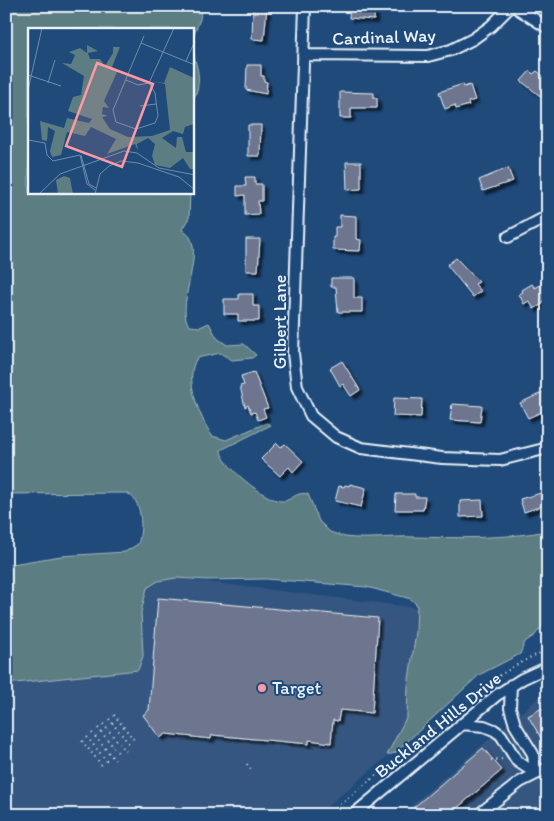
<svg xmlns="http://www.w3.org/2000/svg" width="554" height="821" font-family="Itim,sans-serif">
<defs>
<filter id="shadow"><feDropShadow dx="3.5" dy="3.5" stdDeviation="1" flood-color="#0009"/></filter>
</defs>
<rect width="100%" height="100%" fill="#1f4a7a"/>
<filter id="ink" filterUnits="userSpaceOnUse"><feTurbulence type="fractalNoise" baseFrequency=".02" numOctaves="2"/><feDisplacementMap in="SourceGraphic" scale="10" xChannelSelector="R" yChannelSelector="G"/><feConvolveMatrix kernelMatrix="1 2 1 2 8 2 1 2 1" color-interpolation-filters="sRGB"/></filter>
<g filter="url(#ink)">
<path fill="#365780" d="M143 574 419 608 430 721 317 815H6V680Z
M548 695V815H400L538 698Z"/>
<path fill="#5c7e83" stroke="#a2b8be" d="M6 6H198C205 17 196 25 194 36 189 63 207 70 193 101L192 29H29V192L190 193 189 218 182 229C184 232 188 234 190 237 203 258 174 310 190 326L200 327 209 323 217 338 227 345 244 344 256 355 252 358 232 360 220 353 197 358C183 379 200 417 212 436L226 440 266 423 271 425 221 450C220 464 268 503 283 501 293 500 296 491 308 494L319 521 330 532 345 537C367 540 392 536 414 537 460 538 503 539 548 531V614L545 623 535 635 525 642 520 654 479 675 395 753 387 755 407 716 408 686 416 632 417 605 411 599 367 587 266 579 207 580 176 578 158 581 147 588 141 612 143 656 138 670 6 684V565L61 556 125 552 138 544C143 530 143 499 126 493L6 494Z"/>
<path fill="#6d758f" stroke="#e8f1f8" filter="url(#shadow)" d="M350 6H375L374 20 349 18Z
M253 8H267L264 40 252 39Z
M247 65H261V76H264V81L267 82 266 94 246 90Z
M530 71 533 74 537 71 548 80V102L521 81Z
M463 84 464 87 470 85 475 100 468 102 469 105 456 109 455 105 445 109 439 92Z
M340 92 374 93V98H377V108H351V118H340Z
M248 125H261L260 156H248Z
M346 162H361V189L347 190Z
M508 168 513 181 483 191 479 180Z
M245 177H255V184H262V201H258L259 214 245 215V195L237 196V186H246Z
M340 215 356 216V239L361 240 360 251 333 250V237H335V227H340Z
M246 239H260L258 271H246Z
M456 258 479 282 475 284 481 291 473 297 447 265Z
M331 278H354V298H362V312H338L336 287H331Z
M548 281V298L543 301 544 303 534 309 529 301 524 304 519 294 523 292 522 290 532 284 535 288Z
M239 294H253V306H259V321H238V314H224V299H239Z
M342 361 360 390 351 396 343 384 340 386 330 368Z
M254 372 268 408 263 409 266 417 258 420 255 412 251 413 248 405 245 407 240 386 244 385 241 376Z
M548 390V409L528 418 520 403Z
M394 398 422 399 421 417 393 416Z
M452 404 482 406 480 422 450 420Z
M277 443 281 447 285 444 303 461 293 472 289 467 280 476 261 459Z
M350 484 366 488 361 507 335 501 339 486 344 487 345 485 349 486Z
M548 491V504L524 512 520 499Z
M396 494H415V497H425L423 510H395Z
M482 500 483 516 460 517V501Z
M158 598 378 618 372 713 340 710 338 721 333 720 331 743 309 740V744L212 735 211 739 166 734 160 738 143 715 149 710Z
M542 708 548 718V750L528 716Z
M483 748 502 770 449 815H405Z"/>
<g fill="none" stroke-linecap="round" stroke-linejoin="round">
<g stroke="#e8f1f8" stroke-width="14">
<path id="minor" d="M305 6 293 353 297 387 311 416 336 437 361 448 442 458 500 460 548 448
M514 6 548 28
M303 55 428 56 451 50 473 39 491 26 511 6
M508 237 548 216
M511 685 510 708 515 725 533 754 535 773
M461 724 484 726 494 730 501 735 517 761 535 773
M353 815 497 695 522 679 548 667
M478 815 520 782 548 768"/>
</g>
<path stroke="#e8f1f8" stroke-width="2" stroke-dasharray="1 4" stroke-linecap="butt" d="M114 715 136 742
M109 719 131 746
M103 724 126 751
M98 728 120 755
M92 733 115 760
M87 737 109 764
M82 741 104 768
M491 760 503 759
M247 764 251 770
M323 815 334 809C363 786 392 763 421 739 461 706 498 669 548 650"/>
<use href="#minor" stroke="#1f4a7a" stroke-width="10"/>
</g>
</g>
<circle fill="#ff9aa2" stroke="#1f4a7a" stroke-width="2" cx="262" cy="688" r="5"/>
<g text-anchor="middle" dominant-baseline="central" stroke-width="4" stroke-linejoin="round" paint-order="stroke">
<g font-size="18" fill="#e8f1f8" stroke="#1f4a7a">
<text transform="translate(384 37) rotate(-2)">Cardinal Way</text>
<text transform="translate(280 322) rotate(-90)">Gilbert Lane</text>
<text transform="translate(438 725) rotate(-39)">Buckland Hills Drive</text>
</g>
<g font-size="18" fill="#e8f1f8" stroke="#1f4a7a" text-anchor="start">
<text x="272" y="688">Target</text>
</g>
</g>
<g transform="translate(28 28)">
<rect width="166" height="166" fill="#1f4a7a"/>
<path d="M59 17 70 23 60 25 62 31H72L77 38 85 25V19H92L84 39 89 44 76 73 81 80 75 79 74 86 80 88 74 89 82 101 100 109 124 108 142 102 137 56 124 53 136 55 142 39 166 50V96L157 99 155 106 145 103 134 110 148 120 149 109H154L158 124H166V141H162L155 130 142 140 127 137 124 128 127 116 120 110 109 116 110 123 107 116 79 126 88 111 63 99 57 108 39 104 33 127 24 129 22 123 27 103 20 99 19 113 14 112 12 93 36 100 39 90 61 95 64 91 40 83 45 69 53 67 56 48 34 35 43 36 47 27 41 24 52 20 59 25ZM36 148 42 150 45 166H30L28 152Z" fill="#5c7e83"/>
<path fill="none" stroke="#6f8dac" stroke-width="1" d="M116 8 85 82 88 94 108 101 127 95 130 88 127 65 121 55M113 15 167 37M158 33 167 13M0 47 33 58M98 52 110 57 121 55 146 0M20 55 27 32M0 62 14 0M112 78 128 76M0 112 17 115 19 127 25 133 52 127M52 127 59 156 67 162M53 127 61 156 68 160M11 166 32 146 96 123 109 125 131 140 167 147M67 166 72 146 81 138 93 133 110 135 151 149 167 162"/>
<path fill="#ff9aa2" fill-opacity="0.15" stroke="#ff9aa2" stroke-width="2.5" d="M69 35 125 56 94 139 38 118Z"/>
<rect width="166" height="166" fill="none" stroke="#e8f1f8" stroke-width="2.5"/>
</g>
<rect width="554" height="821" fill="none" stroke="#1f4a7a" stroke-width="25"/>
<rect x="12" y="12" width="529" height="796" fill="none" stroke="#e8f1f8" stroke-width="2" filter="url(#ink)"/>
</svg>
